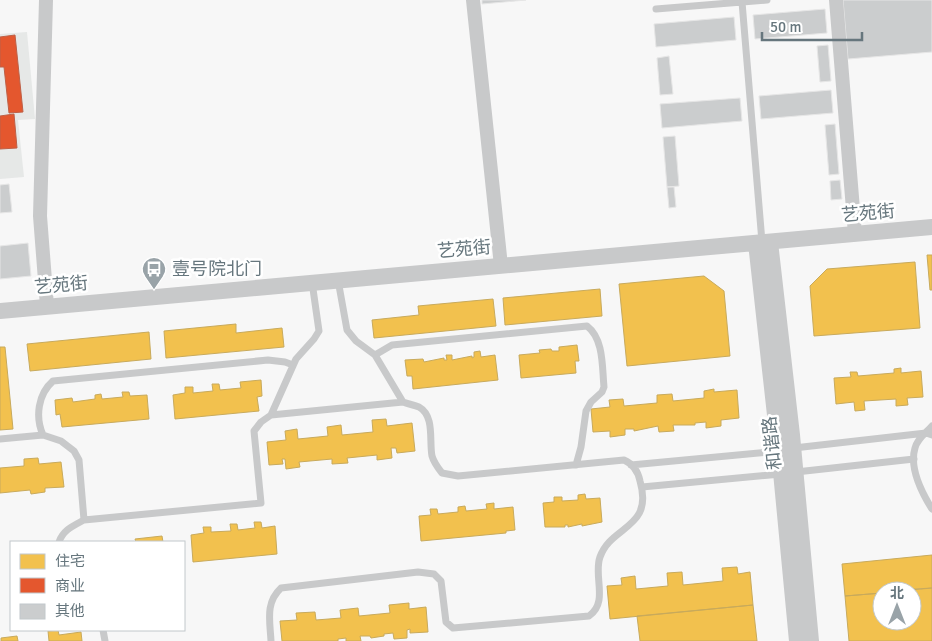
<svg xmlns="http://www.w3.org/2000/svg" width="932" height="641" font-family="Signika,'Noto Sans SC',sans-serif">
<rect width="100%" height="100%" fill="#f7f7f7"/>
<path fill="#e6e8e7" d="M27 32 35 119 18 120 24 177 0 179V34Z"/>
<path fill="#f2c14e" stroke="#c8aa5c" d="M927 255H932V290H930Z
M915 262 920 328 814 336 810 286 827 269Z
M704 276 724 291 730 356 627 366 619 284Z
M600 289 602 316 505 325 503 298Z
M493 299 496 326 374 338 372 320 419 315 418 306Z
M236 324V333L282 328 284 347 166 358 164 331Z
M149 332 151 359 30 371 27 344Z
M577 345 579 361H575L576 373 521 378 519 355 540 353 539 350 551 349 552 351H559V347Z
M0 347H5L13 429 0 430Z
M480 351 481 357 495 355 498 380 413 389 412 376H407L405 360 423 359 424 362 444 358V360H447L446 355H452V360L472 356V358L474 357V352Z
M901 368V373L921 371 923 397 907 398 908 405 896 406V399L864 401 865 410 855 411 854 402 836 404 834 378 851 377 850 372H857L858 376 894 373V369Z
M261 380 262 396 257 397 259 411 175 419 173 395 185 393V387H193V393L213 391 212 384H219L220 390 241 388 240 382Z
M714 389V392L737 390 739 418 721 420V426L706 428V422L695 423V425H673L674 431 659 432 658 426 634 431V429H625V435L610 437V431L593 432 591 409 610 407 609 400 623 399 624 406 657 403V395L672 394 673 401 704 398V391Z
M122 392H129L130 396 147 395 149 419 62 427 60 414 56 415 55 400 72 398 73 402 95 399V395L101 394 102 399 123 397Z
M386 419 387 426 412 423 415 451 397 453 396 448H391L392 458 377 460V455L347 458 348 463 332 464V459L299 462 300 467 286 469 285 459H282L283 464 269 465 267 442 286 440 285 431 297 429 298 439 328 436 327 427 341 425 342 435 373 432 372 420Z
M38 458 39 464 61 462 64 487 45 488V492L31 494 30 490 0 493V468L24 466V459Z
M585 494 586 499 600 498 602 522 582 526V524L568 527V525H565V527H545L543 503 554 502V497H562V501L578 500V495Z
M494 503V509L513 507 515 530 506 531V533L421 541 419 516 431 515 430 509H437L438 514 458 512V507L465 506 466 511 487 509 486 504Z
M254 522H261L262 528 275 526 277 554 193 562 191 535 204 533 203 527H211V532L231 531 230 524H237L238 530 255 528Z
M162 536 163 542H136L135 539Z
M932 555V588L882 591V593L845 596 842 564Z
M737 567 738 574 750 572 753 605 610 619 607 586 622 585 621 578 635 576 636 589 668 586 667 573 682 572 683 585 723 581 722 568Z
M932 588V641H849L845 596 882 593V621H912V591H900Z
M409 603V609L426 607 428 632 410 633V629L407 630V638L394 639 393 633 384 634V636L371 638 370 636H360L361 641H346V638L338 639V641H282L280 621 297 620 296 613 315 612 316 620 341 618 340 610 358 608 359 616 390 613 389 605Z
M753 605 757 641H640L637 616Z
M58 630 59 635 81 632 82 641H49L48 631Z
M17 636 18 641H1V638Z"/>
<path fill="#e4572e" stroke="#be6046" d="M15 35 23 112 9 113 4 67H0V37Z
M14 114 17 148 0 149V116Z"/>
<path fill="#cbcdce" stroke="#e6e6e6" d="M482 0H526L482 4Z
M843 0H932V52L848 59Z
M825 9 827 33 755 39 753 15Z
M734 17 736 40 656 47 654 24Z
M828 45 831 81 820 82 817 46Z
M669 56 673 94 660 95 657 58Z
M831 90 833 113 761 119 759 96Z
M740 98 742 121 662 128 660 104Z
M835 124 839 174 829 175 825 125Z
M675 136 679 186 667 187 663 137Z
M840 180 842 199 831 200 830 181Z
M9 184 12 212 0 213V185Z
M667 187H674L676 207 669 208Z
M28 243 31 276 0 279V246Z"/>
<g fill="none" stroke-linecap="round" stroke-linejoin="round">
<path stroke="#c8c9ca" stroke-width="7" d="M742 2 762 242
M656 9 767 0
M338 280 347 330 356 341 375 355 403 402
M375 355 392 345 587 326C604 339 602 367 604 387L602 392 591 402 586 411 581 447 576 465
M271 415 296 359 314 339 319 331 312 282
M932 426C926 433 917 439 915 448 909 468 922 493 932 509
M43 435C35 417 38 394 53 381L268 360 285 362 293 365
M0 439 43 435 61 441 74 451 79 460 84 520
M794 448 926 433 932 435
M631 465 779 451
M796 472 914 459
M642 487 781 474
M59 542C63 530 73 526 84 520L261 503 254 431 261 422 271 415 403 402C408 404 414 405 419 407 435 416 429 441 432 456 434 463 438 468 442 473L458 476 624 460C633 464 638 471 640 481 654 529 611 525 600 557 593 576 609 602 589 616L453 628 446 622 441 581 434 574 418 572 281 588C265 603 270 621 271 641
M103 630 105 641"/>
<path stroke="#c8c9ca" stroke-width="14" d="M46 0 40 216 47 306
M473 0 501 266
M836 0 855 234"/>
<path stroke="#c8c9ca" stroke-width="16" d="M770 242 792 435 811 641
M756 243 779 451 797 641
M0 311 932 227"/>
</g>
<defs>
<g id="bus-pin" transform="scale(1.25)"><path d="M0 17L-7.5 6A9.5 9.5 0 1 1 7.5 6Z" fill="#99a3a8" stroke="#fff"/><path d="M-5-6H5V4H4V6H2V4H-2V6H-4V4H-5ZM-3.5-4V0h7V-4ZM-3.5 1.2v1.5H-2V1.2ZM2 1.2v1.5H3.5V1.2Z" fill="#fff"/></g>
</defs>
<g fill-rule="evenodd">
<use href="#bus-pin" x="154" y="269"/>
</g>
<g text-anchor="middle" dominant-baseline="central" stroke-width="5" stroke-linejoin="round" paint-order="stroke">
<g font-size="18" fill="#66767d" stroke="#fff">
<text transform="translate(868 213) rotate(-5)">艺苑街</text>
<text transform="translate(464 249) rotate(-5)">艺苑街</text>
<text transform="translate(61 285) rotate(-5)">艺苑街</text>
<text transform="translate(772 443) rotate(-96)">和谐路</text>
</g>
<g font-size="18" fill="#66767d" stroke="#fff" text-anchor="start">
<text x="172" y="269">壹号院北门</text>
</g>
</g>
<rect x="10" y="541" width="175" height="90" fill="#ffffff" stroke="#c2c8cb"/>
<rect x="20" y="554" width="25" height="15" fill="#f2c14e" stroke="#c2c8cb"/>
<text x="55" y="566" font-size="15" fill="#66767d">住宅</text>
<rect x="20" y="578" width="25" height="15" fill="#e4572e" stroke="#c2c8cb"/>
<text x="55" y="591" font-size="15" fill="#66767d">商业</text>
<rect x="20" y="604" width="25" height="15" fill="#cbcdce" stroke="#c2c8cb"/>
<text x="55" y="616" font-size="15" fill="#66767d">其他</text>
<g transform="translate(897 606)"><circle r="24" fill="#ffffff" stroke="#c2c8cb"/>
<path d="M0-4L9 19L0 12L-9 19Z" fill="#99a3a8"/>
<text y="-8" font-size="14" font-weight="bold" text-anchor="middle" fill="#66767d">北</text>
</g>
<path d="M762 32v8h100v-8" fill="none" stroke="#66767d" stroke-width="2.5"/>
<text x="770" y="32" font-size="15" fill="#66767d" stroke="#ffffff" stroke-width="4" paint-order="stroke">50 m</text>
</svg>
